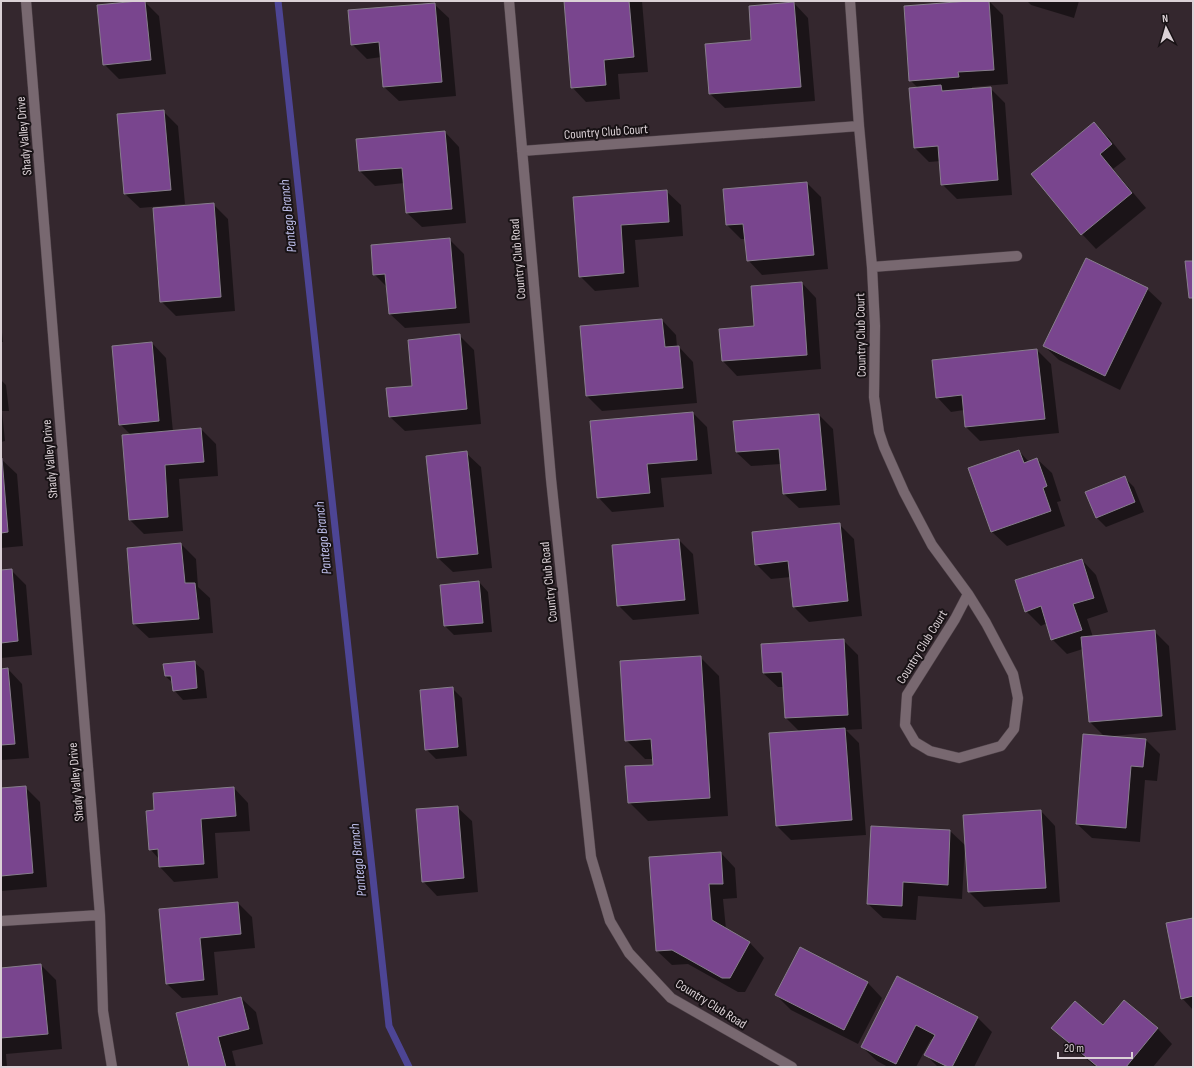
<svg xmlns="http://www.w3.org/2000/svg" width="1194" height="1068" font-family="'Sofia Sans Condensed',sans-serif">
<rect width="100%" height="100%" fill="#34272e"/>
<path fill="#0007" d="M144 1 159 16 166 74 119 79 104 64Z
M565 1H642L648 72 618 74 620 99 586 102 572 87Z
M982 1H989L1003 15 1008 84 972 87V90L990 88 1005 103 1012 195 957 199 942 184 941 161 929 162 915 148 918 88 910 80Z
M1027 1H1079L1074 18 1031 5Z
M794 3 808 18 815 101 725 108 710 94 753 41Z
M434 4 449 18 456 96 399 101 384 87 382 57 367 59 352 44Z
M163 111 178 126 185 204 140 208 125 194Z
M1094 124 1109 138 1126 159 1113 169 1146 208 1096 249 1082 234Z
M445 132 459 147 466 223 422 227 407 213 405 183 375 186 360 171 357 140Z
M807 183 821 197 828 269 762 275 748 260 746 239H741L727 225Z
M666 191 681 205 683 236 635 240 639 287 595 291 580 276 574 198Z
M213 204 228 219 235 311 176 316 161 301Z
M449 239 464 254 470 323 405 328 390 314 388 288 374 274Z
M802 283 816 298 821 369 737 376 723 361 720 330 755 327Z
M1147 289 1162 303 1120 390 1059 360 1044 346Z
M662 320 676 335 677 347H679L693 362 697 403 602 411 587 396 581 327Z
M1 323 3 342H1Z
M459 335 474 350 481 424 405 431 390 417 414 387Z
M152 343 166 358 173 432 201 429 216 444 218 476 179 479 183 531 144 534 129 519 131 435 120 424Z
M1037 350 1051 364 1059 433 980 441 966 427 964 410 951 412 937 397Z
M1 380 6 385 9 411H2L5 441 1 442Z
M693 413 707 427 712 474 661 478 664 507 612 512 598 497Z
M819 415 833 429 840 505 799 508 784 494 781 464 751 466 736 452Z
M1019 451 1029 462 1037 459 1052 473 1061 501 1057 502 1065 526 1007 546 992 532 970 468Z
M466 453 481 467 492 568 453 572 438 558Z
M1 459 17 474 23 546 1 548Z
M1124 477 1134 487 1144 512 1106 527 1096 517Z
M839 524 854 539 862 616 809 622 794 607 791 577 771 579 756 564Z
M679 540 693 554 699 614 633 620 618 605Z
M181 544 196 559 198 587 210 598 213 633 149 638 134 624 128 549Z
M1082 560 1096 575 1108 612 1087 619 1093 637 1154 631 1169 646 1176 730 1113 736V737L1145 739 1160 754 1157 781 1145 780 1140 842 1092 838 1077 824 1104 736 1090 722 1083 649 1067 654 1052 639 1047 623 1041 626 1026 611Z
M11 570 26 585 32 655 1 658V571Z
M479 582 488 592 492 632 454 635 445 626Z
M843 640 858 655 862 729 846 730 859 743 866 835 791 840 777 826 800 732 786 718 784 687H778L763 673Z
M700 657 719 676 728 816 648 821 629 802 654 766 653 759H645L626 740Z
M194 662 204 671 207 698 183 700 174 690 173 683 165 676Z
M8 669 22 684 29 758 1 760V670Z
M452 688 462 698 467 756 436 759 426 749Z
M25 787 40 802 47 887 1 891V789Z
M234 788 248 803 250 831 215 833 218 878 174 882 160 867 159 859 150 849Z
M457 807 472 821 478 892 437 896 423 881Z
M1041 811 1055 826 1060 902 984 907 969 892Z
M950 831 965 845 962 899 918 896 916 920 883 918 868 904Z
M721 853 735 868 737 898 723 899 726 929 750 943 764 958 745 992H738L688 964 672 965 657 951Z
M238 903 252 917 255 948 214 952 218 995 182 998 167 984 160 910Z
M1193 919V1010L1182 998Z
M800 948 868 983 882 998 858 1044 791 1010 776 995Z
M41 965 56 980 62 1049 6 1054 7 1067H1V969Z
M898 977 977 1017 992 1032 974 1067H938L926 1055 933 1040 931 1039 916 1067H888L877 1061 862 1047Z
M241 998 256 1012 263 1044 232 1051 236 1067H190Z
M1124 1002 1158 1029 1172 1044 1153 1067H1096L1067 1043 1053 1028 1103 1026Z"/>
<g fill="none" stroke-linecap="round" stroke-linejoin="round">
<path stroke="#4d4594" stroke-width="7" d="M278 1 389 1026 409 1067"/>
</g>
<path fill="#79458e" stroke="#877e8c" d="M138 1H145L151 60 103 65 97 5Z
M564 1H629L634 57 604 60 606 85 571 88Z
M969 1H989L994 70 958 72 959 77 909 81 904 6Z
M794 2 801 87 709 94 705 44 751 40 749 6Z
M435 3 442 82 383 87 379 42 351 45 348 10Z
M941 85 942 91 991 87 998 180 941 185 938 146 914 148 909 88Z
M164 110 171 190 124 194 117 114Z
M1094 122 1112 144 1100 154 1132 193 1081 235 1031 174Z
M445 131 452 209 406 213 402 168 359 171 356 139Z
M807 182 814 255 747 261 743 224 726 225 723 189Z
M667 190 669 222 621 225 624 273 579 277 573 197Z
M214 203 221 297 160 302 153 208Z
M450 238 456 308 389 314 385 274 373 275 371 245Z
M1086 258 1148 288 1105 376 1043 346Z
M1185 261H1193V298H1189Z
M802 282 807 355 722 361 719 329 754 326 751 286Z
M662 319 665 347 679 346 683 388 586 396 580 326Z
M460 334 467 409 389 417 386 388 412 386 408 340Z
M152 342 159 421 119 425 112 346Z
M1037 349 1045 419 965 427 962 395 936 398 932 360Z
M693 412 697 460 647 464 650 493 597 498 590 421Z
M819 414 826 490 783 494 779 449 736 452 733 421Z
M201 428 204 462 165 465 168 517 129 520 122 435Z
M1019 450 1024 463 1037 458 1047 486 1043 488 1051 511 991 532 968 468Z
M467 451 478 554 437 558 426 456Z
M1 458H2L8 532 1 533Z
M1125 476 1135 502 1096 518 1085 492Z
M840 523 848 601 793 607 788 561 755 565 752 532Z
M679 539 685 600 617 606 612 545Z
M181 543 185 583H195L199 619 133 624 127 548Z
M1082 559 1094 598 1073 604 1082 630 1051 640 1041 606 1025 612 1015 580Z
M12 569 18 641 1 643V570Z
M479 581 483 623 444 626 440 585Z
M1155 630 1162 716 1089 722 1081 637Z
M844 639 848 715 785 718 782 672 763 673 761 644Z
M701 656 710 798 628 803 625 766 653 765 651 739 625 741 620 661Z
M195 661 197 688 173 691 171 676H165L163 664Z
M8 668 15 744 1 745V669Z
M453 687 458 747 425 750 420 690Z
M845 728 852 820 776 826 769 733Z
M1083 734 1146 739 1143 767 1131 766 1126 828 1076 824Z
M26 786 33 873 1 876V788Z
M234 787 236 816 201 819 204 864 159 867 158 849 149 850 146 811 154 810 153 793Z
M458 806 464 878 422 882 416 809Z
M1041 810 1046 888 968 892 963 815Z
M871 826 950 830 948 885 903 882 902 906 867 904Z
M721 852 723 884H709L712 920 750 942 730 978H722L672 950 656 951 649 857Z
M238 902 241 934 200 938 204 980 166 984 159 909Z
M1193 918V996L1181 999 1166 923Z
M800 947 868 982 844 1030 775 995Z
M41 964 48 1034 1 1038V968Z
M897 976 978 1017 952 1067H948L924 1055 935 1035 916 1025 896 1064 861 1047Z
M241 997 249 1029 218 1037 226 1067H189L176 1013Z
M1124 1000 1158 1028 1126 1067H1098L1051 1028 1075 1001 1103 1025Z"/>
<g fill="none" stroke-linecap="round" stroke-linejoin="round">
<g stroke="#4e4248" stroke-width="11">
<path id="minor" d="M26 1 100 915 103 1011 112 1067
M509 1 551 479 591 857 610 921 629 953 671 998 792 1067
M850 1 859 126 872 267 875 326 874 397 879 432 884 447 904 492 932 545 968 594
M522 151 859 126
M872 267 1017 256
M968 594 986 623 1013 674 1018 698 1014 729 1001 746 959 758 930 751 915 742 905 725 907 695 955 619Z
M1 921 100 915"/>
</g>
<use href="#minor" stroke="#786870" stroke-width="10"/>
</g>
<g text-anchor="middle" dominant-baseline="central" stroke-width="4" stroke-linejoin="round" paint-order="stroke">
<g font-size="13" fill="#dbd1d6" stroke="#181215">
<text transform="translate(606 132) rotate(-4)">Country Club Court</text>
<text transform="translate(24 136) rotate(-95)">Shady Valley Drive</text>
<text transform="translate(518 259) rotate(-95)">Country Club Road</text>
<text transform="translate(861 335) rotate(-91)">Country Club Court</text>
<text transform="translate(50 459) rotate(-95)">Shady Valley Drive</text>
<text transform="translate(549 582) rotate(-96)">Country Club Road</text>
<text transform="translate(922 647) rotate(-58)">Country Club Court</text>
<text transform="translate(76 782) rotate(-95)">Shady Valley Drive</text>
<text transform="translate(711 1004) rotate(32)">Country Club Road</text>
</g>
<g font-size="14" font-style="italic" fill="#c0c1ed" stroke="#181215">
<text transform="translate(288 216) rotate(-96)">Pantego Branch</text>
<text transform="translate(323 538) rotate(-96)">Pantego Branch</text>
<text transform="translate(358 860) rotate(-96)">Pantego Branch</text>
</g>
</g>
<rect width="1194" height="1068" fill="none" stroke="#dbd1d6" stroke-width="4"/>
<g transform="translate(1166 28) rotate(355)" stroke="#181215" stroke-width="3" paint-order="stroke">
<path d="M0-3L7 15L0 10L-7 15Z" fill="#dbd1d6"/>
<text y="-6" font-size="11" font-weight="bold" text-anchor="middle" fill="#dbd1d6">N</text>
</g>
<path d="M1058 1052v6h74v-6" fill="none" stroke="#dbd1d6" stroke-width="2"/>
<text x="1064" y="1052" font-size="12" fill="#dbd1d6" stroke="#181215" stroke-width="3" paint-order="stroke">20 m</text>
</svg>
